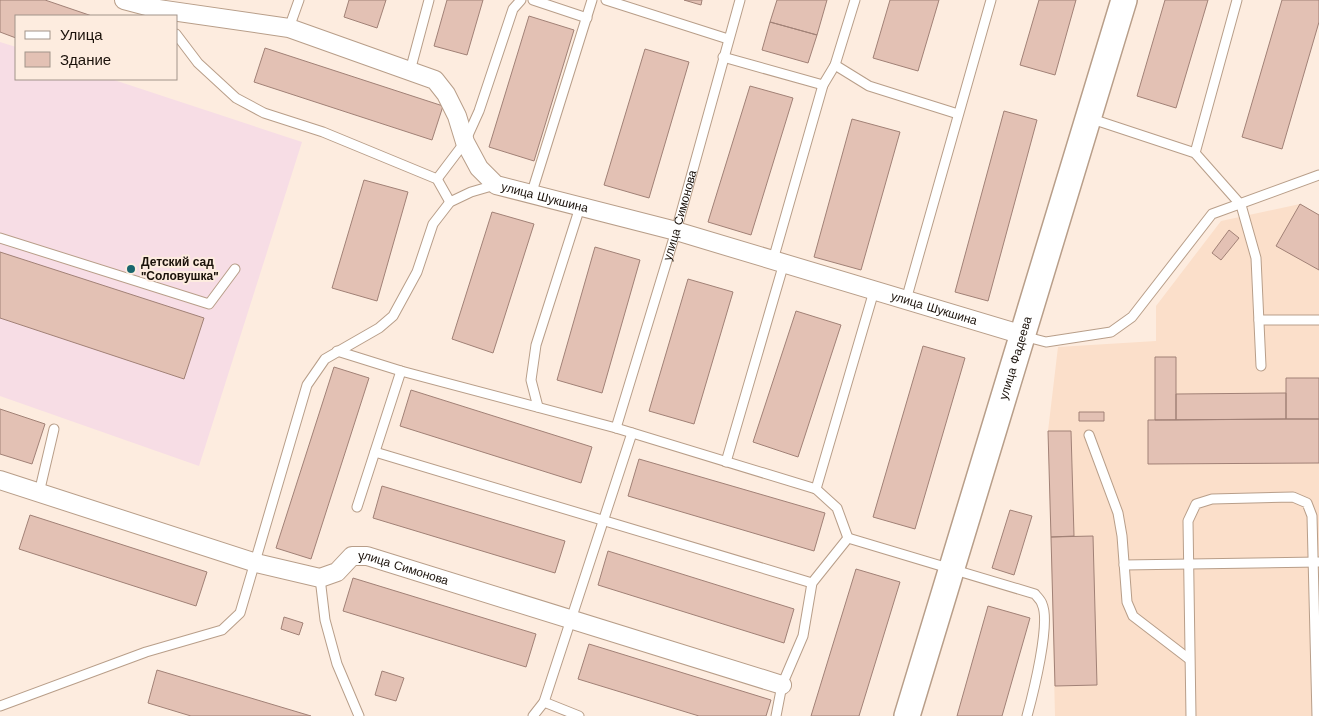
<svg xmlns="http://www.w3.org/2000/svg" width="1319" height="716" font-family="'Work Sans',sans-serif">
<rect width="100%" height="100%" fill="#fdecdf"/>
<path fill="#fbdfca" d="M1300 204 1319 215V716H1055L1048 431 1058 347 1156 341V306L1221 221Z"/>
<path fill="#f7dde5" d="M0 42 16 47V79H111L302 142 199 466 0 396Z"/>
<path fill="#e3c1b4" stroke="#a18176" d="M0 0H45L92 16H16V38L0 32Z
M349 0H386L377 28 344 17Z
M447 0H483L467 55 434 46Z
M684 0H702L701 5Z
M777 0H827L817 35 770 22Z
M890 0H939L918 71 873 58Z
M1039 0H1076L1055 75 1020 65Z
M1165 0H1208L1176 108 1137 96Z
M1282 0H1319V22L1282 149 1242 137Z
M529 16 574 30 534 161 489 147Z
M770 22 817 35 808 63 762 50Z
M265 48 443 106 432 140 254 82Z
M645 49 689 62 649 198 604 185Z
M750 86 793 98 751 235 708 222Z
M1004 111 1037 120 988 301 955 292Z
M852 119 900 132 861 270 814 257Z
M364 180 408 192 377 301 332 288Z
M1300 204 1319 215V270L1276 246Z
M492 212 534 224 493 353 452 339Z
M1229 230 1239 238 1221 260 1212 253Z
M595 247 640 260 602 393 557 380Z
M0 252 204 318 184 379 0 318Z
M688 279 733 292 694 424 649 411Z
M796 311 841 325 798 457 753 442Z
M923 346 965 358 915 529 873 517Z
M1155 357H1176V420H1155Z
M334 367 369 378 311 559 276 548Z
M1286 378H1319V419H1286Z
M411 390 592 447 581 483 400 426Z
M1286 393V419L1176 420V394Z
M0 409 45 424 32 464 0 454Z
M1079 412H1104V421H1079Z
M1286 419H1319V463L1148 464V420Z
M1048 431H1071L1074 536 1051 537Z
M639 459 825 513 814 551 628 496Z
M382 486 565 541 555 573 373 518Z
M1010 510 1032 516 1014 575 992 568Z
M30 515 207 572 196 606 19 549Z
M1093 536 1097 685 1055 686 1051 537Z
M608 551 794 609 784 643 598 585Z
M856 569 900 582 859 716H811Z
M353 578 536 634 526 667 343 611Z
M988 606 1030 618 1002 716H957Z
M284 617 303 623 299 635 281 629Z
M589 644 771 700 766 716H699L578 679Z
M157 670 311 716H191L148 703Z
M382 671 404 678 396 701 375 695Z"/>
<g fill="none" stroke-linecap="round" stroke-linejoin="round">
<g stroke="#b89e89" stroke-width="11">
<g id="lane">
<path d="M533 0 587 18"/>
<path d="M606 0 728 39"/>
<path d="M289 28 299 0"/>
<path d="M176 34 198 63 236 98 264 113 323 132 437 179 450 202"/>
<path d="M723 57 823 85"/>
<path d="M835 65 869 86 958 114"/>
<path d="M410 71 429 0"/>
<path d="M1089 118 1195 153 1241 205 1256 258 1261 366"/>
<path d="M1195 153 1237 0"/>
<path d="M437 179 465 142 479 111 513 9 521 0"/>
<path d="M531 195 592 0"/>
<path d="M0 238 209 304 235 269"/>
<path d="M773 260 823 85 835 65 855 0"/>
<path d="M906 300 991 0"/>
<path d="M1259 320H1319"/>
<path d="M1023 336 1046 342 1111 332 1132 317 1212 214 1319 175"/>
<path d="M337 351 401 371 616 428 816 489 837 508 848 538"/>
<path d="M538 407 531 380 536 345 580 207"/>
<path id="s1" d="M616 428 676 231 740 0"/>
<path d="M1089 435 1118 513 1122 536 1127 602 1133 616 1189 659"/>
<path d="M375 452 812 583"/>
<path d="M726 462 784 263"/>
<path d="M816 489 874 291"/>
<path d="M39 493 54 429"/>
<path d="M357 507 401 371"/>
<path d="M848 538 1035 594C1037 597 1041 600 1042 604 1051 623 1033 694 1027 716"/>
<path d="M1124 565 1319 562"/>
<path d="M320 578 325 620 337 664 359 716"/>
<path d="M544 702 579 716"/>
<path d="M0 706 146 652 222 630 240 613 307 385 325 359 379 328 393 316 417 272 433 224 450 202 471 192 495 185"/>
<path d="M533 716 544 702 632 433"/>
<path d="M776 716 782 685 803 636 812 583 848 538"/>
<path d="M1191 716 1188 521 1196 504 1212 499 1293 497 1307 503 1312 516 1317 716"/>
</g>
</g>
<g stroke="#b89e89" stroke-width="20">
<g id="street">
<path id="s2" d="M124 0 158 9 289 28 435 80 446 94 457 116 465 142 479 168 496 185 676 231 1023 335"/>
<path id="s3" d="M0 480 256 563 320 578 337 572 352 556H367L782 685"/>
</g>
</g>
<g stroke="#b89e89" stroke-width="28">
<g id="secondary">
<path id="s4" d="M907 716 1124 0"/>
</g>
</g>
<use href="#lane" stroke="#fff" stroke-width="9"/>
<use href="#street" stroke="#fff" stroke-width="18"/>
<use href="#secondary" stroke="#fff" stroke-width="25"/>
</g>
<circle fill="#1a666e" stroke="#fdecdf" stroke-width="2" cx="131" cy="269" r="5"/>
<g text-anchor="middle" dominant-baseline="central" stroke-width="4" stroke-linejoin="round" paint-order="stroke">
<g font-size="12" fill="#1a110a" stroke="#fdecdf">
<text stroke="none"><textPath href="#s2" startOffset="496">улица Шукшина</textPath></text>
<text stroke="none"><textPath href="#s1" startOffset="222">улица Симонова</textPath></text>
<text stroke="none"><textPath href="#s2" startOffset="901">улица Шукшина</textPath></text>
<text stroke="none"><textPath href="#s4" startOffset="374">улица Фадеева</textPath></text>
<text stroke="none"><textPath href="#s3" startOffset="428">улица Симонова</textPath></text>
</g>
<g font-size="12" font-weight="bold" fill="#1a110a" stroke="#fdecdf" text-anchor="start">
<text x="141" y="262">Детский сад<tspan x="141" dy="14">"Соловушка"</tspan></text>
</g>
</g>
<rect x="15" y="15" width="162" height="65" fill="#fdecdf" stroke="#a2948a"/>
<rect x="25" y="31" width="25" height="8" fill="#ffffff" stroke="#a2948a"/>
<text x="60" y="40" font-size="15" fill="#1a110a">Улица</text>
<rect x="25" y="52" width="25" height="15" fill="#e3c1b4" stroke="#a2948a"/>
<text x="60" y="65" font-size="15" fill="#1a110a">Здание</text>
</svg>
